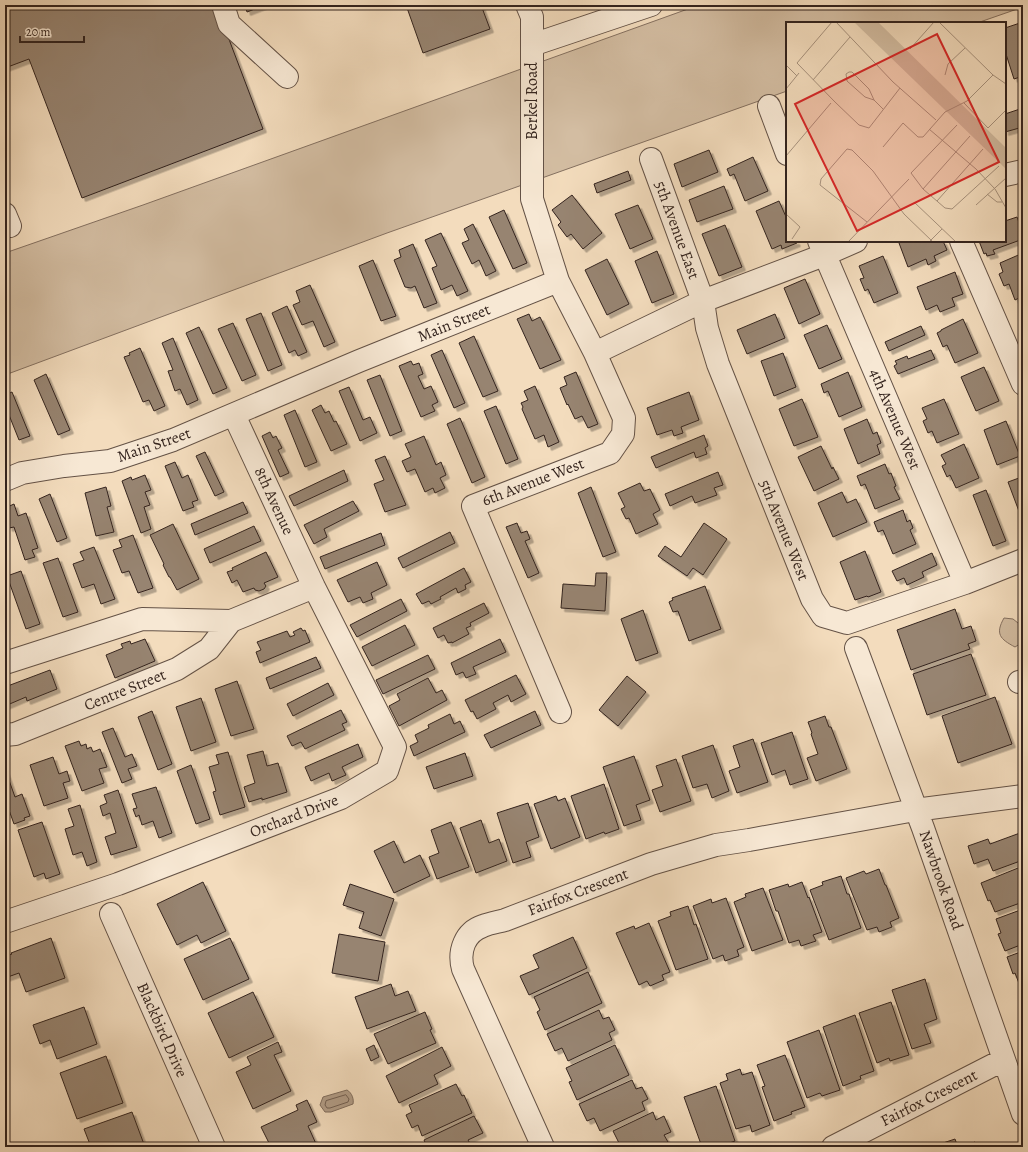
<svg xmlns="http://www.w3.org/2000/svg" width="1028" height="1152" font-family="Alegreya,serif">
<defs>
<filter id="shadow"><feDropShadow dx="3.5" dy="3.5" stdDeviation="0" flood-color="#0004"/></filter>
</defs>
<rect width="100%" height="100%" fill="#f3dcbd"/>
<filter id="stains"><feTurbulence type="fractalNoise" baseFrequency=".005" numOctaves="4"/><feColorMatrix values="0 0 0 0 .2 0 0 0 0 .09 0 0 0 0 .02 0 0 0 .5 -.17"/></filter>
<radialGradient id="worn" r=".72"><stop offset=".6" stop-color="#630" stop-opacity="0"/><stop offset="1" stop-color="#630" stop-opacity=".3"/></radialGradient>
<path fill="#d3bda2" stroke="#847060" d="M699 5H1023V7L977 23H787V91L387 233 5 375V253L143 205Z
M1004 618 1013 619 1023 627V642L1015 647C1000 639 995 634 1004 618Z"/>
<path fill="#b29d87" stroke="#806d5d" d="M347 1090C352 1093 354 1099 353 1104L331 1112H325L320 1105 323 1097Z"/>
<g fill="none" stroke-linecap="round" stroke-linejoin="round">
<path stroke="#736052" stroke-width="1" d="M346 1095 349 1099 348 1102 330 1108H327L325 1105 326 1101Z"/>
</g>
<path fill="#978471" stroke="#34241e" filter="url(#shadow)" d="M5 5H216L263 129 82 198 29 59 5 68Z
M245 5H265L247 12Z
M406 5H481L490 29 423 53Z
M1023 22V76L1014 79 1005 51V28Z
M1023 108V127L1005 132V114Z
M709 150 718 172 682 187 674 164Z
M753 157 768 191 745 201 734 174 730 176 727 169Z
M628 171 631 180 597 193 594 184Z
M724 186 733 209 697 222 689 200Z
M572 195 602 233 583 249 571 234 567 237 558 225 561 222 552 210Z
M779 201 787 219V241H796L797 243 782 249 781 245 772 249 756 211Z
M638 205 653 239 630 249 615 214Z
M504 210 527 263 513 269 489 217Z
M1017 217 1023 233V239L993 250 995 254 987 256 986 253 984 254 979 241H1005V221Z
M473 224 496 271 486 276 479 260 472 264 462 243 469 240 464 229Z
M725 225 742 267 719 276 702 234Z
M441 233 468 291 457 296 452 285 441 290 432 268 437 266 425 240Z
M904 241H943L947 250 934 256 936 261 928 265 926 259 908 267 899 243Z
M413 244 437 303 424 308 415 286 411 288 405 287 394 260 401 257 399 250Z
M657 251 674 294 652 303 635 261Z
M1023 253V296L1015 300 1009 284 1004 286 999 274 1003 272 1000 263Z
M883 256 898 293 874 303 868 289 865 291 860 279 864 278 859 266Z
M607 259 629 304 607 315 585 270Z
M373 260 396 316 381 321 359 266Z
M955 272 963 294 952 298 955 306 940 312 937 305 926 310 917 287Z
M805 279 820 314 799 324 784 288Z
M310 285 335 342 324 347 313 321 302 325 293 305 300 302 296 291Z
M287 306 307 352 298 356 295 350 289 353 272 313Z
M261 313 282 365 268 371 246 319Z
M529 314 532 321 540 317 561 360 540 369 517 319Z
M775 314 785 338 747 354 737 330Z
M963 319 978 353 955 363 947 345 943 347 937 333 941 331V330Z
M233 323 256 375 242 381 218 329Z
M827 325 842 359 819 369 804 335Z
M921 326 925 335 889 351 885 342Z
M199 327 227 388 213 394 186 333Z
M474 336 498 391 483 397 459 343Z
M173 338 198 400 187 405 180 389 175 391 168 371 173 370 162 343Z
M140 348 165 406 154 411 149 400 143 402 124 357 130 355 129 353Z
M442 350 465 403 454 408 431 355Z
M931 350 935 359 898 374 894 366 897 364 895 361 907 356 908 359Z
M783 353 796 387 774 396 761 361Z
M411 361 413 365 419 363 423 374 418 376 424 389 431 386 438 402 432 405 435 411 421 417 399 366Z
M984 367 999 401 976 411 961 377Z
M576 372 598 424 588 428 582 416 575 419 568 404 567 405 560 388 567 385 564 377Z
M848 372 862 407 839 417 828 391 824 393 821 384Z
M46 374 70 430 58 435 34 380Z
M380 375 402 431 390 436 367 380Z
M535 386 559 442 548 447 544 435 535 439 522 409 523 407 521 403 528 400 524 391Z
M349 387 363 420 370 417 377 433 360 441 339 391Z
M12 392 30 436 19 440 5 405V395Z
M689 392 699 420 681 427 683 433 674 436 672 430 657 435 647 408Z
M802 399 818 437 794 446 779 409Z
M944 399 959 434 937 443 932 431 928 433 923 421 927 419 922 408Z
M321 405 325 413 329 411 334 422 336 421 347 444 331 451 312 410Z
M496 406 518 459 506 464 484 411Z
M295 410 317 462 305 467 284 415Z
M460 418 485 477 472 483 447 424Z
M867 419 873 434 877 432 881 443 877 445 880 454 858 464 844 429Z
M1006 421 1020 456 997 465 984 430Z
M270 432 273 438 276 436 282 448 278 450 289 473 280 477 262 436Z
M704 435 708 446 705 448 707 454 696 458 694 452 656 468 651 457Z
M424 436 436 465 441 462 446 475 440 478 445 488 435 493 433 488 425 492 415 469 407 472 402 461 411 457 405 444Z
M964 444 979 478 956 488 950 475 947 477 942 466 946 464 941 455Z
M821 446 832 469 833 467 839 479 814 491 798 457Z
M205 452 224 492 215 496 196 456Z
M385 456 406 505 385 512 374 484 384 480 375 460Z
M175 462 182 478 188 475 198 500 192 502 194 507 183 511 165 466Z
M885 464 889 474 891 473 896 486 894 487 900 499 875 509 865 484 861 486 857 476Z
M344 470 348 481 294 506 289 496Z
M718 472 723 485 714 488 717 495 695 503 692 496 670 506 665 494Z
M145 475 151 490 145 492 150 505 144 507 151 529 141 533 122 481 131 477 132 480Z
M1019 478 1023 490V522L1008 482Z
M640 483 644 491 650 489 660 510 653 514 658 524 636 534 629 518 626 519 621 509 625 507 618 493Z
M106 487 111 506 107 507 114 532 96 536 85 493Z
M591 487 616 552 603 557 578 493Z
M986 490 1006 541 993 546 973 495Z
M842 492 847 503 856 499 867 522 833 537 818 503Z
M50 494 67 538 57 542 39 499Z
M353 501 359 511 324 529 327 537 314 544 304 525Z
M243 502 248 513 195 535 191 524Z
M14 504 18 516 26 513 38 548 32 550 35 557 25 560 14 527 9 528 5 515V508Z
M903 510 907 522 910 520 913 528 910 530 916 544 893 554 883 530 878 532 874 522Z
M517 523 521 533 527 531 530 539 525 541 539 573 528 578 506 527Z
M704 523 727 539 703 575 693 568 687 576 658 556 665 546 681 557Z
M173 524 199 579 177 590 170 577H169L163 565 164 564 150 535Z
M254 526 261 541 210 563 204 549Z
M450 532 455 543 403 568 398 558Z
M381 533 385 545 325 569 320 557Z
M133 535 153 588 138 593 129 571 122 573 113 550 122 547 119 540Z
M94 547 115 599 101 604 94 584 82 588 73 564 84 560 80 552Z
M865 551 881 592 868 597 867 596 855 600 840 562Z
M266 552 278 577 264 583 266 586 264 589 259 591 255 590 254 588 243 592 237 580 232 583 227 572 233 570 232 568Z
M932 553 937 565 922 572 924 577 907 585 904 578 897 581 892 571Z
M58 558 78 612 63 617 43 563Z
M377 562 387 585 371 593 373 599 363 603 360 597 348 602 337 580Z
M464 568 471 582 465 585 466 589 458 593 456 588 440 597 441 599 431 604 429 601 422 604 416 594Z
M21 571 40 624 26 629 7 576Z
M596 573H607L605 611 561 608 563 584 595 586Z
M705 586 721 629 689 641 678 611 673 612 669 602 673 600 672 598Z
M401 599 407 611 357 637 350 625Z
M484 603 489 613 470 623 471 626 466 628 469 634 452 643V642L448 643 444 635 438 638 433 628Z
M955 609 962 629 971 626 976 641 968 644 970 649 911 670 897 630Z
M643 610 658 653 636 661 621 619Z
M405 625 415 645 372 666 362 647Z
M301 628 303 631 305 630 310 642 260 663 256 652 261 650 257 642 287 631 290 637 295 635 293 632Z
M145 639 155 661 115 678 106 655 123 648 121 644 130 641 131 644Z
M500 639 506 652 473 667 476 674 466 678 463 672 456 675 451 663Z
M971 654 986 695 927 715 913 674Z
M428 655 435 669 383 694 376 680Z
M316 657 321 668 270 689 266 678Z
M50 670 57 689 27 701 26 697 5 706V687Z
M516 675 526 694 511 702 508 695 493 703 496 709 477 719 473 711 471 712 465 700Z
M627 676 646 692 618 726 599 710Z
M428 678 436 693 442 690 447 700 399 726 389 706 400 700 397 694Z
M237 681 254 729 231 736 215 689Z
M328 683 334 695 293 716 287 704Z
M995 697 1012 744 958 763 942 716Z
M201 698 216 742 191 751 176 707Z
M341 710 347 722 342 724 345 730 305 749 301 742 292 746 287 736Z
M152 711 172 764 158 770 138 717Z
M535 711 541 725 491 748 484 735Z
M450 714 454 724 460 721 465 732 414 756 410 746 418 742 415 735 429 728 428 725Z
M825 716 829 727H831L847 769 816 781 807 758 818 754 811 734 812 733 808 722Z
M113 728 125 757 132 754 137 766 128 769 132 779 122 783 102 732Z
M792 732 808 779 790 785 785 770 772 775 761 743Z
M753 739 768 782 737 793 729 771 740 767 733 746Z
M79 741 81 746 86 744 87 749 91 747 93 752 100 749 107 767 99 769 104 783 82 791 65 746Z
M358 744 363 757 342 767 346 775 332 781 329 773 311 781 305 767Z
M713 745 729 791 712 798 707 784 693 788 682 756Z
M263 751 267 766 278 763 287 792 262 800V798L249 802 244 787 255 783 247 755Z
M228 752 245 807 220 815 213 792 216 791 209 767 219 764 216 755Z
M465 753 473 776 434 789 426 767Z
M634 756 650 800 636 805 641 820 624 826 603 767Z
M53 757 59 774 67 771 70 781 63 783 68 798 44 806 30 765Z
M676 759 691 801 660 812 652 790 663 786 656 766Z
M191 765 210 819 196 824 177 771Z
M5 769 15 797 22 794 30 816 24 818 25 820 14 824 5 799Z
M604 784 619 829 605 834 604 832 586 839 571 796Z
M156 787 172 833 159 838 153 821 142 825 139 815 136 817 133 809 137 808 132 794Z
M118 790 137 847 111 855 105 837 116 833 110 813 103 816 100 806 107 803 104 795Z
M556 796 558 801 565 798 580 837 551 849 534 804Z
M528 803 539 837 526 842 531 857 513 863 497 813Z
M80 805 97 862 87 866 82 852 73 855 65 829 74 826 68 809Z
M481 820 489 843 499 839 507 861 476 873 460 828Z
M42 822 60 874 46 879 44 873 34 877 18 830Z
M451 822 469 867 437 879 429 857 439 853 431 830Z
M1020 833 1023 842V860L993 871 988 859 974 864 968 846 988 839 990 844Z
M394 841 404 863 420 855 430 876 394 893 374 851Z
M1023 866V902L995 912 990 900 988 901 981 883Z
M879 869 885 885H886L899 918 890 922 892 927 879 932 877 927 867 930 846 878 864 871 866 874Z
M841 876 847 894H849L861 928 829 940 810 890 823 885 822 882Z
M203 882 226 931 201 943 197 935 177 945 157 904Z
M802 882 808 898 809 897 822 932 813 935 816 941 801 946 799 940 789 943 778 911H776L769 890 788 884 789 887Z
M350 884 394 899 381 936 359 928 364 912 343 905Z
M763 888 783 940 752 951 734 902 746 897 745 894Z
M726 898 744 947 737 950 739 956 725 961 723 955 713 959 693 906 711 899 712 903Z
M688 906 694 925 696 924 708 959 676 970 658 921 671 916 670 912Z
M1023 909V944L1005 951 998 934 1001 933 996 919Z
M649 923 670 972 662 975 664 980 650 986 647 981 639 985 616 933 634 926 635 929Z
M339 934 385 942 378 981 332 973Z
M573 937 587 968 529 995 520 976 539 968 533 955Z
M51 938 65 978 26 992 19 973 5 978V956L12 954 11 953Z
M230 938 249 979 203 1000 184 959Z
M1023 951V985L1020 986 1015 973 1013 974 1007 957Z
M588 972 602 1003 545 1030 537 1012 540 1010 534 997Z
M925 979 937 1019 924 1024 931 1043 912 1049 892 990Z
M391 984 395 996 408 991 416 1011 367 1029 355 997Z
M253 992 274 1037 229 1058 208 1013Z
M891 1002 909 1055 890 1061 889 1058 877 1063 859 1013Z
M84 1007 97 1044 57 1059 50 1040 40 1044 33 1025Z
M599 1010 603 1019 609 1017 615 1030 609 1033 612 1040 568 1061 562 1048 555 1051 547 1034Z
M425 1012 432 1029 430 1030 436 1043 388 1064 374 1034Z
M855 1015 874 1071 860 1076 861 1079 843 1086 823 1027Z
M819 1030 840 1090 822 1096 820 1093 807 1098 787 1042Z
M278 1042 282 1052 274 1055 291 1091 253 1109 236 1072 251 1065 247 1057Z
M374 1045 379 1057 371 1061 366 1049Z
M615 1045 629 1075 577 1100 569 1082 572 1081 566 1068Z
M442 1047 451 1066 434 1075 438 1084 399 1103 386 1076Z
M785 1055 805 1107 791 1112 792 1114 774 1121 762 1087 765 1086 757 1065Z
M106 1056 123 1103 77 1119 60 1073Z
M740 1069 742 1075 752 1072 770 1125 752 1132 750 1125 736 1129 720 1083 728 1080 726 1074Z
M632 1080 636 1089 642 1087 648 1099 642 1102 645 1110 600 1131 594 1118 587 1121 579 1104Z
M456 1084 462 1096 464 1095 472 1113 422 1136 418 1125 412 1128 406 1115 412 1112 409 1105Z
M716 1086 735 1141 721 1146 722 1147H702L684 1097Z
M307 1100 317 1122 308 1126 317 1146 271 1147 261 1127 298 1110 296 1105Z
M132 1112 145 1147H91L84 1129Z
M653 1112 656 1120 664 1116 671 1132 664 1135 668 1142 657 1147H611L619 1143 613 1131Z
M474 1116 483 1133 468 1140 472 1147H427L424 1140Z
M955 1139 958 1147H931Z
M975 1142 977 1147H961Z"/>
<g fill="none" stroke-linecap="round" stroke-linejoin="round">
<g stroke="#645246" stroke-width="24">
<path id="minor" d="M223 5 229 24 287 77
M527 5 532 17V199L558 281 595 353 624 418 623 434 610 453 473 506 560 712
M532 45 651 5
M769 106 787 154
M651 159 703 301 707 328 718 364 812 599 823 616 847 623 965 583 1023 560
M1005 175 1023 171
M5 214 10 226
M819 241 965 583
M961 241 1023 384
M595 353 703 301 824 255 856 241
M5 480 22 473 64 466 110 461 173 440 359 361 558 281
M856 648 923 828 1023 1114
M5 663 142 619 231 621 314 587
M1019 682 1023 681
M5 735 15 734 177 669 209 649 231 621
M111 914 214 1147
M5 922 118 884 341 798 387 771 395 747 314 587 234 415
M543 1147 463 969C458 951 465 932 483 926 490 923 498 922 505 920L651 864 716 845 749 840 915 810 1023 796
M833 1147 1003 1060"/>
</g>
<use href="#minor" stroke="#f7e8d4" stroke-width="22"/>
</g>
<g text-anchor="middle" dominant-baseline="central" stroke-width="3" stroke-linejoin="round" paint-order="stroke">
<g font-size="16" fill="#34241e" stroke="#f7e8d4">
<text transform="translate(532 101) rotate(-90)">Berkel Road</text>
<text transform="translate(677 230) rotate(70)">5th Avenue East</text>
<text transform="translate(454 323) rotate(-22)">Main Street</text>
<text transform="translate(895 419) rotate(67)">4th Avenue West</text>
<text transform="translate(154 445) rotate(-19)">Main Street</text>
<text transform="translate(533 482) rotate(-21)">6th Avenue West</text>
<text transform="translate(274 501) rotate(65)">8th Avenue</text>
<text transform="translate(784 530) rotate(68)">5th Avenue West</text>
<text transform="translate(125 690) rotate(-22)">Centre Street</text>
<text transform="translate(294 816) rotate(-21)">Orchard Drive</text>
<text transform="translate(941 880) rotate(71)">Nawbrook Road</text>
<text transform="translate(578 892) rotate(-21)">Fairfox Crescent</text>
<text transform="translate(162 1030) rotate(66)">Blackbird Drive</text>
<text transform="translate(929 1098) rotate(-27)">Fairfox Crescent</text>
</g>
</g>
<g transform="translate(786 22)">
<rect width="220" height="220" fill="#f3dcbd"/>
<path d="M68 0H92L220 126V147Z" fill="#d3bda2"/>
<path fill="none" stroke="#a7927d" stroke-width="1" d="M46 0 11 41 49 80 73 103 83 106 114 66M50 0 107 60 150 98M153 0 207 53 220 62M124 27 148 0M0 43 11 54M159 53 162 42 179 26M27 58 64 15M0 67 13 51M88 78 79 75 61 59 60 52 63 50H66L83 67 88 78 97 87M178 81 202 106 220 88M171 103 125 151 137 167 159 186 166 187 213 144M143 107 190 147 209 167 220 186M97 125 117 101 132 115H137L159 90 181 79 207 53M0 134 45 81M137 167 184 114M201 172 211 180H216M151 179 197 127M128 180 170 220M190 183 220 156M0 192 14 205 6 217M81 200 34 163 35 157 61 127 66 128 87 149 118 192 147 220M62 220 123 157M143 220 156 207"/>
<path fill="#d62828" fill-opacity="0.15" stroke="#d62828" stroke-width="2" d="M151 12 213 140 71 209 9 82Z"/>
<rect width="220" height="220" fill="none" stroke="#34241e" stroke-width="2"/>
</g>
<rect width="1028" height="1152" fill="none" stroke="#f3dcbd" stroke-width="20"/>
<rect x="6" y="6" width="1016" height="1140" fill="none" stroke="#34241e" stroke-width="2"/>
<rect x="10" y="10" width="1008" height="1132" fill="none" stroke="#34241e"/>
<path d="M20 36v6h64v-6" fill="none" stroke="#34241e" stroke-width="2"/>
<text x="26" y="36" font-size="12" fill="#34241e" stroke="#f7e8d4" stroke-width="3" paint-order="stroke">20 m</text>
<rect width="100%" height="100%" filter="url(#stains)"/>
<rect width="100%" height="100%" fill="url(#worn)"/>
</svg>
